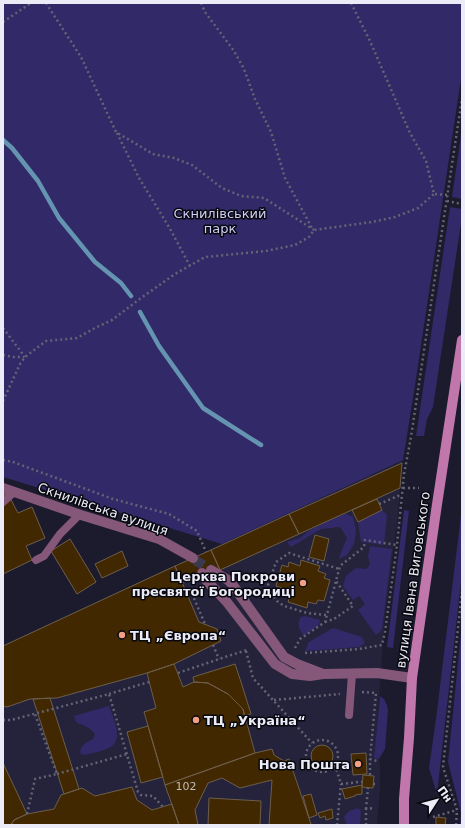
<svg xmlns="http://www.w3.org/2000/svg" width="465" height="828" font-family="'DejaVu Sans',sans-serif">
<rect width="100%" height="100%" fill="#1c1b2d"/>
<path fill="#24233b" d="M403 460 402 463 398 513 384 626 376 742 380 765V788L377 825H3V643L4 645Z"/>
<path fill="#322969" d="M3 3H462V72L414 392 403 460 222 544 3 477Z
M462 128V199L452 197Z
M450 207 462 209V217L436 387 433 407 427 419 424 436H416Z
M462 507V573L437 794 429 768 436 719Z
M382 510 387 515 384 545 361 542 358 522Z
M404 510 409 511 393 648 387 647Z
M344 513 353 517 356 531 354 544 347 555 339 559 341 552 347 538 340 527 321 529 291 547 287 542 300 538 310 530Z
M370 546 392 549 382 630 376 635 358 610 365 604 359 596 353 600 343 586 346 576 356 568 366 569 370 565 368 556Z
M305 616 320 620 319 625 304 636C299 629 296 624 301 617Z
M462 623V825H460L461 813 448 762Z
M333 628 362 637 365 643 359 647 305 651 309 642Z
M380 696 384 699 387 705 388 710 385 749 379 759 374 758Z
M109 706C113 718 125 740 109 748 102 751 93 753 85 755L81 754 80 751C82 744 87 742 93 739L95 735C91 727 84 726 76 722L74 716Z
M358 808 361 811 360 825H347L344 817 349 811Z"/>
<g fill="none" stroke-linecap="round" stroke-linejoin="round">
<path stroke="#6494b0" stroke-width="4.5" d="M3 140 12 148 38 181 59 218 95 262 121 283 131 296
M140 312 159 346 203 408 261 445"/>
</g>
<path fill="#412800" stroke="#6d5e4b" d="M402 463 400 488 299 534 289 514Z
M3 494 9 496 18 513 32 507 45 538 26 546 32 560 3 574Z
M377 499 382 510 358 522 352 510Z
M289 514 299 534 220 570 211 550Z
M315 535 329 539 324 561 309 557Z
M70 539 96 582 77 594 51 551Z
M211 550 220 570H211L182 583 175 566Z
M122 551 128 566 102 578 95 564Z
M301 560 320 566 318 571 326 574 324 578 330 580 324 601 318 600 316 604 308 602 307 608 288 602 290 596 280 593 282 588 276 586 282 565 288 567 289 562 300 566Z
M175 566 199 622 217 629 221 641 174 664 147 673 57 698 30 699 7 707 3 706V646Z
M174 664 183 687 194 682 208 683 228 694 243 709 255 753 165 785 144 712 156 708 147 673Z
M235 664 241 682 251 714 244 715 243 709 228 694 208 683 194 682 193 677Z
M50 698 79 789 64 794 33 699Z
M148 726 163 777 141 783 127 732Z
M311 756a11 11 0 1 1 22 0a11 11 0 1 1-22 0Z
M272 749 274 755 284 761 289 759 311 824 308 825H269L272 780 240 788 222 778 208 783 195 810 198 825H179L165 785 255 753Z
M366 753 367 774 353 775 351 754Z
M3 763 27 814 14 820 11 825H3Z
M363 775 374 776 373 788 362 787Z
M362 785V794L355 795V796L345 799 342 789Z
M132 787 137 800 152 810 172 804 179 825H11L14 820 27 814 54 809 61 795 82 788 95 796Z
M311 794 317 815 309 818 303 796Z
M209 798 261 801 260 825H208Z
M332 809 333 818 326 820 325 816 320 818 318 813Z
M436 817 446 818 445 825H436Z"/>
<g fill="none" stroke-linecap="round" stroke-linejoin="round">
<path stroke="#3b3a4c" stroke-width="10" stroke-dasharray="10 5" stroke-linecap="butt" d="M195 560 211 570"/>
<path stroke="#646474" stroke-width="2.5" stroke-dasharray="2 3" stroke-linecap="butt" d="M46 3 81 57 116 132 153 154 174 158 192 165 222 188 241 196 264 198 314 230
M201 3 205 12 234 51 244 69 255 99 271 132 285 178 313 230
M351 3 370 41 410 133 426 161 434 194 448 195
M3 22 31 3
M117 133 139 178 169 227 190 266
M447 201 462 204
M3 328 25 357
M3 355 13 357H24
M3 401 20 364 25 357 46 341 77 338 95 328 112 320 141 298 175 274 205 257 266 251 295 245 309 237 314 230 372 222 395 217 418 208 434 194
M3 460 13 462 113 499 169 514 197 531 206 552
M403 488H419
M379 504 398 496H402
M190 589 205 624
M326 615 307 613 284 606 277 601 269 590 268 585 276 562 289 553 339 569
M325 622 334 619 353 606 336 581
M213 645 219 659
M295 648 300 639 325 622 340 566 364 547 365 540 397 545
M246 651 253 678 312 743
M305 653 359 649 382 645 385 632 397 545 404 474 411 437 462 98
M178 673 228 656 247 650
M362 692 376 693 370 759 377 761
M109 694 149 682
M274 700 340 694
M3 720H11L109 694 138 792 141 795 153 796 163 807
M306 756a16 16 0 1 1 32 0a16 16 0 1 1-32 0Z
M335 765 341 784 359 782H362
M57 774 127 754
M370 775V759
M373 784H376
M366 809 368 788
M27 814 35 779 57 774 35 714
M433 817 457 810
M337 825 341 784
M366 825V809L374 808
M456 825 457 810 443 767 462 591"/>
<path stroke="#855778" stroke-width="8" d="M3 502 14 492
M36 560 44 556 60 534 79 515H81
M349 715 352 674"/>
<path stroke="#855778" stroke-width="10" d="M3 488 81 515 159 539 193 558
M211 570 228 580 232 584 284 657 297 664 323 674
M202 573 205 579 226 601 275 664 292 674 310 676 323 674 377 673 412 678"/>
<path stroke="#c177ac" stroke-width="10" d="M404 825V799L409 738 412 678 436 511 462 340"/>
</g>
<g fill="#f39f84" stroke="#07070e" stroke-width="1.5">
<circle cx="303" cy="583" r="4"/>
<circle cx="122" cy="635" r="4"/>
<circle cx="196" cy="720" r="4"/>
<circle cx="358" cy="764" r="4"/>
</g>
<g text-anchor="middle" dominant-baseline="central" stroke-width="3" stroke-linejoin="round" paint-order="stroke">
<g font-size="11" fill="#c1bbbb">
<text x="186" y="786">102</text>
</g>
<g font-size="13" fill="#cecef6" stroke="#07070e">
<text x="220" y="213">Скнилівський<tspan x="220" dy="15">парк</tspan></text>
</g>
<g font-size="13" fill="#ececf9" stroke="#07070e">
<text transform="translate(103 509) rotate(19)">Скнилівська вулиця</text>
<text transform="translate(413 580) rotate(-82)">вулиця Івана Виговського</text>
</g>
<g font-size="13" font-weight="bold" fill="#ececf9" stroke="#07070e" text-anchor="end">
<text x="295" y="576">Церква Покрови<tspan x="295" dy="15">пресвятої Богородиці</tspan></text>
<text x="130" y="635" text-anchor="start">ТЦ „Європа“</text>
<text x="204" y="720" text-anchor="start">ТЦ „Україна“</text>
<text x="350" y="764">Нова Пошта</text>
</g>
</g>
<rect width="465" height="828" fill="none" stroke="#ececf9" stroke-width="8"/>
<g transform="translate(437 800) rotate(54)" stroke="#07070e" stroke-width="3" paint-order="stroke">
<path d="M0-3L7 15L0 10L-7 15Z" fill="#ececf9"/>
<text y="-6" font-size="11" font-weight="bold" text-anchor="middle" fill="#ececf9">Пн</text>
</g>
</svg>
